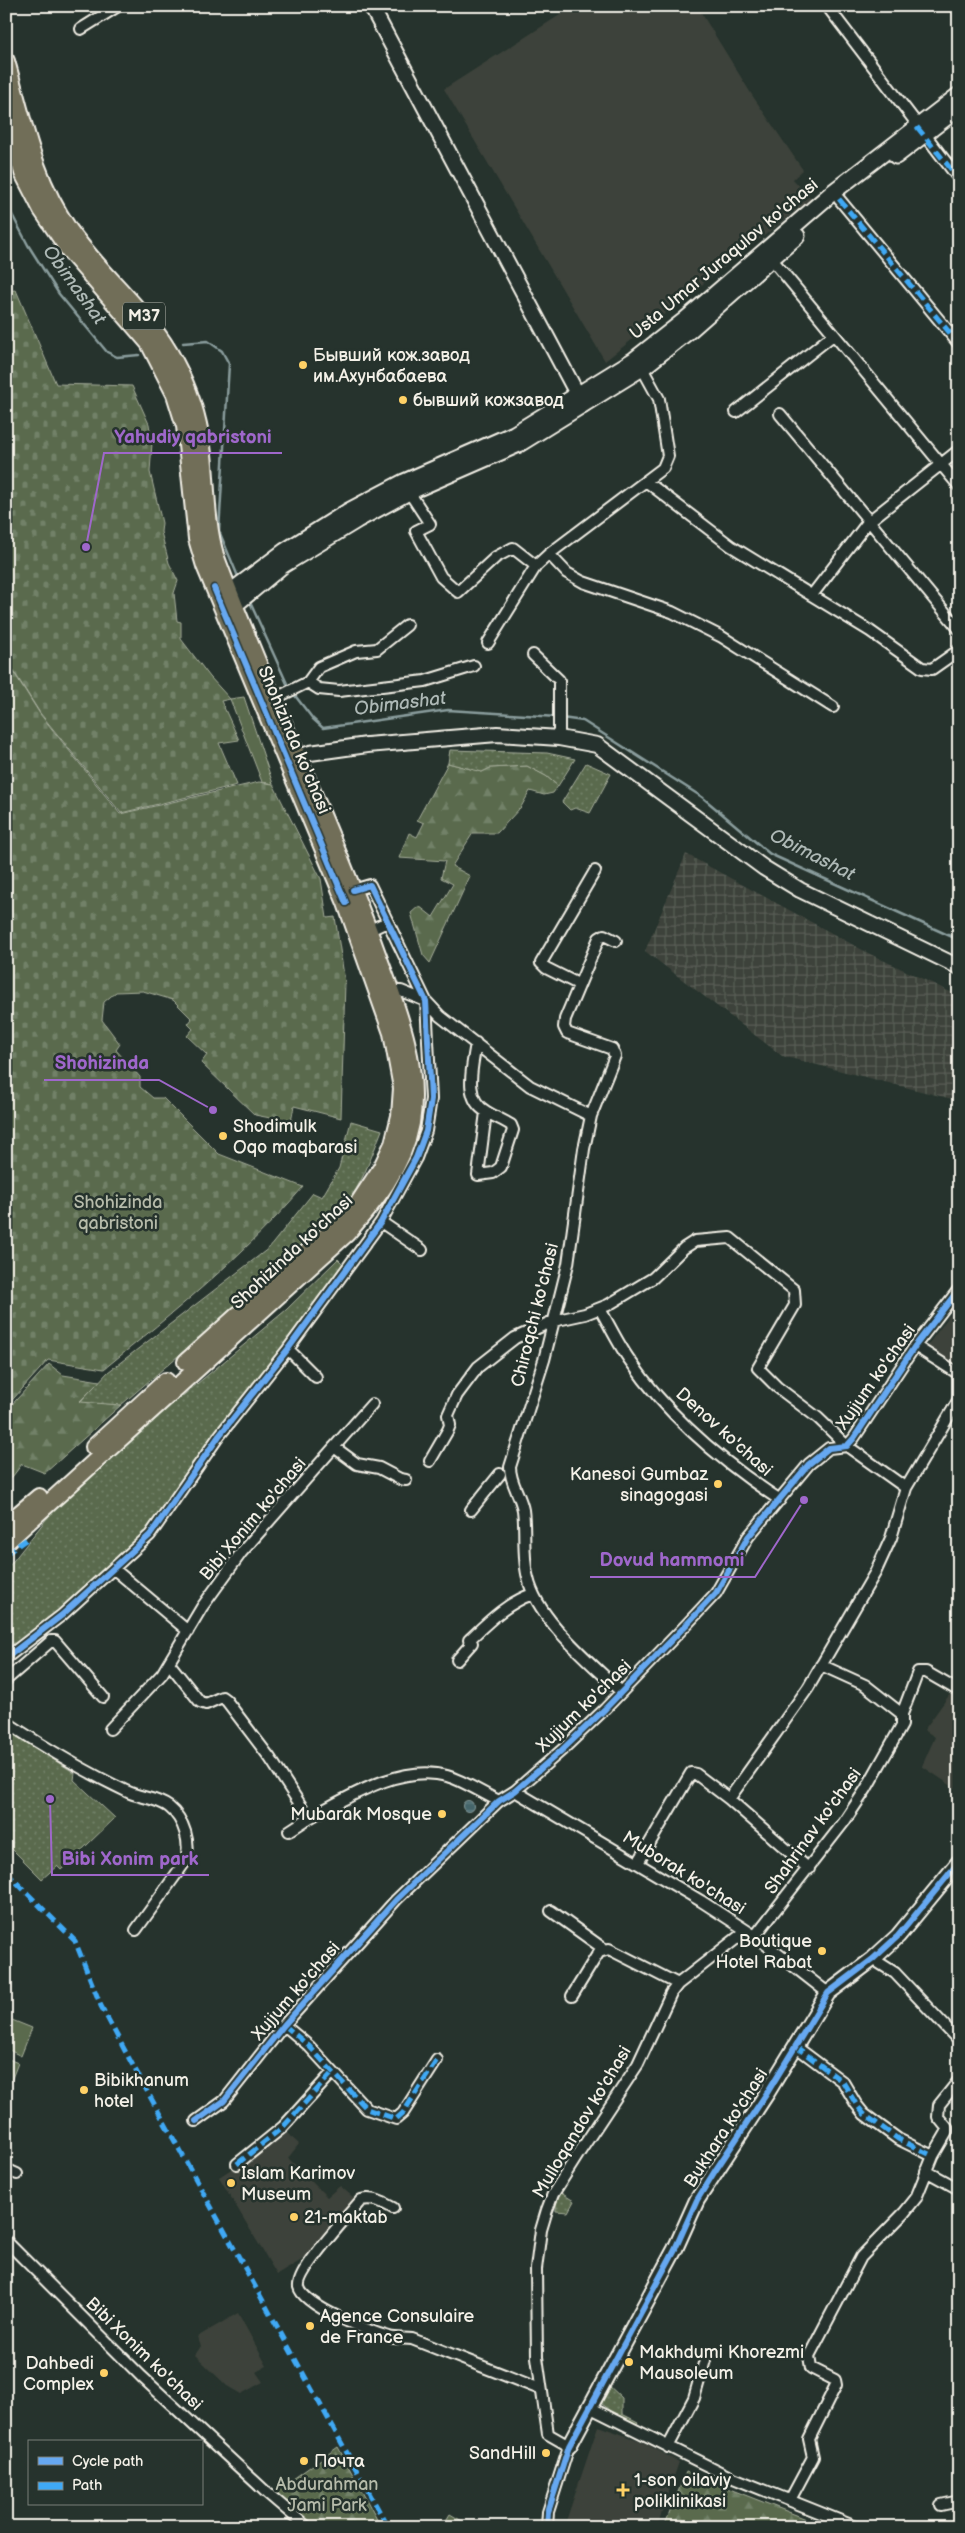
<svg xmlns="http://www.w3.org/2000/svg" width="965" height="2533" font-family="'Balsamiq Sans',sans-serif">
<defs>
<pattern id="industrial-grid" width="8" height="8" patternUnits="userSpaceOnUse" patternTransform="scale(1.25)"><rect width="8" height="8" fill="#3c423a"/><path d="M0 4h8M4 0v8" fill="none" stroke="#595e56"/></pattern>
<pattern id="forest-firs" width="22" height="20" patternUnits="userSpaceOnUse" patternTransform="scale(1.25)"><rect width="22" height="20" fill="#5a6b4e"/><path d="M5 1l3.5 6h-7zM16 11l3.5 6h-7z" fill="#728168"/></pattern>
<pattern id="cemetery-stones" width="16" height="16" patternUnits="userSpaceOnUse" patternTransform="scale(1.25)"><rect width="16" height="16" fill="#5a6b4e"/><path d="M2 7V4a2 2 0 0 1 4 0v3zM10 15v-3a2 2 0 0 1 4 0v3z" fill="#728168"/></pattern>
<pattern id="park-dots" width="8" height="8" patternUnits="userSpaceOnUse" patternTransform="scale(1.25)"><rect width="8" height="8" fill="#5a6b4e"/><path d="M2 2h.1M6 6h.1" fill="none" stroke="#728168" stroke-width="1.8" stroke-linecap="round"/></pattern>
<pattern id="water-rules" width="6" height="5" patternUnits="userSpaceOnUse" patternTransform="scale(1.25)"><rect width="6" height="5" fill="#44656b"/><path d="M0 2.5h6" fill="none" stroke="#607c80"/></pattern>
</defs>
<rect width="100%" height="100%" fill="#26332d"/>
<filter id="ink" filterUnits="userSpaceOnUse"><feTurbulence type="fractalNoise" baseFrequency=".02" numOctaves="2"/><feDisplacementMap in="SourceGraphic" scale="10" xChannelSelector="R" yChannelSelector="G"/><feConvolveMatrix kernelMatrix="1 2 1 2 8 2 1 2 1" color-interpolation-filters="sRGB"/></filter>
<g filter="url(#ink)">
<path fill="#3c423a" d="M574 6H697L752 95 803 170 793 179 811 199 605 361 444 89Z
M959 1303V1371L926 1347Z
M950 1694 959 1700V1791L922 1766 935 1737 924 1730Z
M287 2133 299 2144 288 2158 327 2197 340 2186 359 2202 310 2255 277 2275 219 2177Z
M238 2313 267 2366 256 2372 263 2382 241 2394 227 2386 195 2355 201 2346 197 2337Z
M598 2426 641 2441 679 2462 658 2524 646 2519 643 2527H564Z"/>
<path fill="url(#industrial-grid)" d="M686 854 870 954 959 996V1075L952 1099 782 1056 645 951Z"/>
<path fill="#5a6b4e" stroke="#a7ae9b" d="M244 697 273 784 262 782 230 699Z
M7 2018 32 2028 21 2056 9 2050 13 2039 6 2036Z
M6 2058 18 2063 7 2091H6Z"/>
<path fill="url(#forest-firs)" stroke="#a7ae9b" d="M448 763 482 772 490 768 527 766 546 776 558 786 553 793 544 795 530 791 521 807 497 833H473L452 866 470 876 430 963 423 955 411 913 419 906 433 917 453 884 441 878 445 861 399 858 409 833 417 837 424 823 417 820Z
M49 1364 63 1375 100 1381 80 1401 121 1405 45 1473 22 1464 6 1485V1411Z
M338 2447 381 2527H312L272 2494Z
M686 2472 809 2520 826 2527H664Z"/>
<path fill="url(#cemetery-stones)" stroke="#a7ae9b" d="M16 290 56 384 132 386 149 424 152 443 150 472 162 523 161 532 169 563 178 581 174 593 177 621 181 622V639L210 677 230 699 221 701 239 740 219 743 237 785 121 813 40 713 6 659V291Z
M6 660 40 714 120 814 259 782 273 784 321 879 327 918 335 917 345 982 341 1118 294 1106 291 1122 255 1115 201 1063 207 1055 187 1036 193 1029 188 1024 192 1019 173 1000 143 991 116 992 104 1002 102 1020 120 1044 116 1050 140 1077V1087L153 1098H163L219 1154 303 1187C244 1256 174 1312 104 1369L48 1360 6 1407Z"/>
<path fill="url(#park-dots)" stroke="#a7ae9b" d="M450 750 547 753 575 759 558 786 546 776 527 766 490 768 482 772 448 763Z
M586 763 611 774 590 813 575 808 570 810 562 802Z
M351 1121 382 1130C372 1155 362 1186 343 1207L214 1325 121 1405 80 1402 108 1372 269 1248 313 1193 322 1197 339 1168Z
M338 1259 347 1268 151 1527 65 1607 6 1653V1570L52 1512 144 1428 286 1310Z
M6 1730 75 1773 74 1780 115 1818 61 1870 57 1866 42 1879 6 1843Z
M561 2193 574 2201 568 2212 556 2211V2203Z
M606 2383 622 2398V2414L638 2422 635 2427 611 2415 610 2410 598 2401Z
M450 2514 462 2521 459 2527H442Z"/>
<path fill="url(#water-rules)" stroke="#8a9d9d" d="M462.5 1806a5.5 5.5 0 1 1 11 0a5.5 5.5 0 1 1-11 0Z"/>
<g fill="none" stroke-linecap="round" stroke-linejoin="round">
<path stroke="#8a9d9d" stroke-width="2.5" d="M6 203 28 245 59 294 107 352 117 357 139 355
M183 343 208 341 222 351 229 364 219 531 239 579
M249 600 289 688
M293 693 313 719 323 728 448 710 557 717
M562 718 583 721 702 797 770 854 959 940"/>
<g stroke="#f4f1e8" stroke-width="14">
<path id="minor" d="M827 6 959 179
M81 29 118 6
M839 199 959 344
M771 258 959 486
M736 412 833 335
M780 414 959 629
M647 482 731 546 870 631 922 668 932 669 959 650
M409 492 430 524 416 531 441 577 458 592 496 557 513 548 536 566
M549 554 567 573 583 582 672 612 722 637 833 707
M812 595 868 522 959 450
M488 643 536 566 549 554 663 468 668 456 659 399 642 368
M533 655 559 680V738
M308 682 319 667 356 651 377 649 407 625
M274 699 308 682 319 689 339 691 425 681 474 666
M368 931 387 922
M616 941 604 935 599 938 565 1019 564 1027 567 1033 612 1049 615 1056 591 1116 584 1149 568 1264 544 1360 510 1467C510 1483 520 1494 523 1510 526 1532 522 1556 528 1578 537 1620 592 1663 621 1692
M578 984 546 968 541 963 595 871
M390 991H401L426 1001 440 1016 530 1086 591 1116
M476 1043C473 1065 462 1099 487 1112 495 1117 503 1120 511 1125L513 1130 501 1167 493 1173 478 1175 486 1112
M381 1222 422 1250
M600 1309C610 1326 619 1346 631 1362 669 1417 725 1464 780 1500
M915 1346 959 1374
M288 1349 316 1377
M334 1447 357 1464 379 1468 400 1479 406 1480
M430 1461 448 1430 450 1425 448 1415 457 1395 478 1367 515 1338 553 1321 585 1314 608 1305 653 1278 684 1248 695 1241 730 1238 794 1290 795 1305 758 1368 777 1387 818 1418 847 1446 906 1488
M471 1510 500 1474
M114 1569 188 1631
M6 1658 62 1615 150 1535 219 1436 288 1349 381 1222 416 1158 426 1131 431 1099 426 1001 370 885 353 890
M457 1660 472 1643 469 1640C488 1622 508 1602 533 1594
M169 1663 200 1702 206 1704 222 1697 226 1700 270 1758 309 1818 289 1831
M821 1665 865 1685 902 1714
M6 1680 51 1641H55L103 1697
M6 1722C44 1747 84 1771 126 1791 139 1798 156 1797 169 1807 184 1819 192 1844 185 1862L136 1930
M110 1729 162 1674 202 1607 241 1553 372 1404
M515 1791 701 1901 755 1936 828 1993
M729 1799 808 1688 875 1573 891 1538 906 1488 959 1399
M309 1818C347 1798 401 1763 447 1776 464 1781 482 1793 499 1801
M638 1863 691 1773 696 1774 729 1799 809 1869
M551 1911 604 1949
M755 1936 844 1822 866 1789 902 1725V1714L918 1672H926L959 1691
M873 1959 895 1973 959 2041
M572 1996 599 1952 609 1949 678 1984
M284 2025 309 2046 367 2109 396 2119 403 2113 437 2060
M795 2046 843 2082 856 2104 864 2114 898 2139 933 2156
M196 2121 224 2101 284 2025 396 1900 499 1801 515 1791 562 1750 605 1709 687 1624 716 1593 748 1537 809 1464 829 1448 847 1446 854 1438 915 1346 959 1289
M237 2164 283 2127 333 2072
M6 2169 17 2174
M926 2171 959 2189
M393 2208C382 2202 373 2197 361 2200 350 2214 296 2271 299 2287 303 2306 371 2332 389 2337 396 2339 405 2338 412 2339L540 2389
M6 2241 142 2377 266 2492 307 2527
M591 2408 726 2475 856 2527
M668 2447 694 2398 705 2360
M790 2500 813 2457 809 2439 836 2385 835 2380 811 2368 809 2356 861 2257 904 2213 916 2198 933 2156 947 2132V2128L938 2117 939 2105 959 2080
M941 2505 959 2501
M547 2527 548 2512 569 2446 548 2434 537 2357 536 2269 541 2230 547 2210 553 2194 579 2153 638 2064 671 1993 678 1984 746 1931"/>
</g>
<g stroke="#f4f1e8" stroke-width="18">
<path id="tertiary" d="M371 6 583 405
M290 761 310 753 367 745 497 734 559 738 597 745 764 868 800 890 959 967
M569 2446 675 2249 697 2200 767 2093 828 1993 873 1959 898 1936 959 1862"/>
</g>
<g stroke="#f4f1e8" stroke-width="19">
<path id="secondary" d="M896 156 952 113
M221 599 285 551 347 512 404 482 514 434 634 360 685 320 833 192 959 95
M225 613 283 565 357 520 409 492 519 444 642 368 690 330 797 236"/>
</g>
<g stroke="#f4f1e8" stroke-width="20">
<path id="primary" d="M6 61C23 120 33 178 69 230 102 277 149 312 175 363 189 389 198 417 202 446 207 482 205 519 215 555 263 685 324 810 372 940 393 999 421 1060 411 1123 403 1167 375 1201 347 1233L6 1542
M6 115 23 173 42 210 69 250 149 343 175 394 185 426 197 539 205 566 346 903 392 1033 402 1088 400 1116 393 1144 381 1169 358 1204 339 1224 186 1362
M94 1447 166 1381
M6 1525 39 1497"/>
</g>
<use href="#minor" stroke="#26332d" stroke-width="10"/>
<use href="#tertiary" stroke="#26332d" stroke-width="14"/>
<use href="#secondary" stroke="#26332d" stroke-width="15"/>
<use href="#primary" stroke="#716e59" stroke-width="16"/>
<path stroke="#3fa9f5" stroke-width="5" stroke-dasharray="10 5" stroke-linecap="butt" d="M917 127 959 179
M839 199 959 344
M6 1554 27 1539
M6 1872 75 1941 101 2006 131 2062 388 2527
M284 2025 309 2046 367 2109 396 2119 403 2113 437 2060
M795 2046 843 2082 856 2104 864 2114 898 2139 933 2156
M237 2164 283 2127 333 2072"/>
<g stroke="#26332d" stroke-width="9">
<path id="cycleway" d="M214 588 346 903
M6 1658 62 1615 150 1535 219 1436 288 1349 381 1222 416 1158 426 1131 431 1099 426 1001 370 885 353 890
M196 2121 224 2101 284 2025 396 1900 499 1801 515 1791 562 1750 605 1709 687 1624 716 1593 748 1537 809 1464 829 1448 847 1446 854 1438 915 1346 959 1289
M547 2527 548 2512 569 2446 675 2249 697 2200 715 2171 767 2093 828 1993 873 1959 898 1936 959 1862"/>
</g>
<use href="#cycleway" stroke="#66a8f1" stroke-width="6"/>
</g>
</g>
<g fill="#ffd166" stroke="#26332d" stroke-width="2">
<circle cx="303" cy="365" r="5"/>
<circle cx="403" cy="400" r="5"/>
<circle cx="223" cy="1136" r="5"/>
<circle cx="718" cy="1484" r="5"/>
<circle cx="442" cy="1814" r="5"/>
<circle cx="822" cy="1951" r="5"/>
<circle cx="84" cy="2090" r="5"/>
<circle cx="231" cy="2183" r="5"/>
<circle cx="294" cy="2217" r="5"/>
<circle cx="310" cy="2326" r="5"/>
<circle cx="629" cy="2362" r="5"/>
<circle cx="104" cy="2373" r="5"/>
<circle cx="546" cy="2453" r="5"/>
<circle cx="304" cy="2461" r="5"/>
<path d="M620.5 2482.5h5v5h5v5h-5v5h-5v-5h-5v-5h5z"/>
</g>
<g text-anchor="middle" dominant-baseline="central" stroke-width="5" stroke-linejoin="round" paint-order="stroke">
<rect fill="#26332d" stroke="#b6b8b0" stroke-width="1" x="123" y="302.5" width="42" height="27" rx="4"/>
<g font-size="16" font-weight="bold" fill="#f4f1e8">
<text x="144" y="316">M37</text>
</g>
<g font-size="18" fill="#f4f1e8" stroke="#26332d">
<text transform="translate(724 259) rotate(-40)">Usta Umar Juraqulov ko'chasi</text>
<text transform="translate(294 740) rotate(67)">Shohizinda ko'chasi</text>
<text transform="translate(292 1252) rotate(-43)">Shohizinda ko'chasi</text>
<text transform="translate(535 1315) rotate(-76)">Chiroqchi ko'chasi</text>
<text transform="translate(876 1377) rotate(-55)">Xujjum ko'chasi</text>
<text transform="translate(724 1432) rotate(42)">Denov ko'chasi</text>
<text transform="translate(253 1519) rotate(-50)">Bibi Xonim ko'chasi</text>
<text transform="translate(584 1706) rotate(-44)">Xujjum ko'chasi</text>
<text transform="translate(813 1831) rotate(-54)">Shahrinav ko'chasi</text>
<text transform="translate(684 1873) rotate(32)">Muborak ko'chasi</text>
<text transform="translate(296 1991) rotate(-49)">Xujjum ko'chasi</text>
<text transform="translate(582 2122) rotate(-59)">Mulloqandov ko'chasi</text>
<text transform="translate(726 2128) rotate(-57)">Bukhara ko'chasi</text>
<text transform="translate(144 2354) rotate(44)">Bibi Xonim ko'chasi</text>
</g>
<g font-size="18" fill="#f4f1e8" stroke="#26332d" text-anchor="start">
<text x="313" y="355">Бывший кож.завод<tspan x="313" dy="21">им.Ахунбабаева</tspan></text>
<text x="413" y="400">бывший кожзавод</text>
<text x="233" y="1126">Shodimulk<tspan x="233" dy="21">Oqo maqbarasi</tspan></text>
<text x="708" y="1474" text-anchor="end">Kanesoi Gumbaz<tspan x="708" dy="21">sinagogasi</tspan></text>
<text x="432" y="1814" text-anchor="end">Mubarak Mosque</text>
<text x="812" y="1941" text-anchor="end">Boutique<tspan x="812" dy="21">Hotel Rabat</tspan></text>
<text x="94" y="2080">Bibikhanum<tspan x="94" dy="21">hotel</tspan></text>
<text x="241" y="2173">Islam Karimov<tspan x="241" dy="21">Museum</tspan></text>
<text x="304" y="2217">21-maktab</text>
<text x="320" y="2316">Agence Consulaire<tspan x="320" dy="21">de France</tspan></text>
<text x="639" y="2352">Makhdumi Khorezmi<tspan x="639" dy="21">Mausoleum</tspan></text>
<text x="94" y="2363" text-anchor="end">Dahbedi<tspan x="94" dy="21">Complex</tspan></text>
<text x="536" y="2453" text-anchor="end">SandHill</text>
<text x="314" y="2461">Почта</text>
<text x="634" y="2480">1-son oilaviy<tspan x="634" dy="21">poliklinikasi</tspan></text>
</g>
<g font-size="18" fill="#b6bbaa" stroke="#26332d">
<text x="118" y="1202">Shohizinda<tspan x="118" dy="21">qabristoni</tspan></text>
<text x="327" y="2484">Abdurahman<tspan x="327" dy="21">Jami Park</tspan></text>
</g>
<g font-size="19" font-style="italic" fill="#aeb9b6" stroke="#26332d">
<text transform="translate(74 285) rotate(54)">Obimashat</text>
<text transform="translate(400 704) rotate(-7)">Obimashat</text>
<text transform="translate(812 855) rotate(27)">Obimashat</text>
</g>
</g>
<path fill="none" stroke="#9f67cb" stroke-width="2" d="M86 547L104 453H282M213 1110L159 1080H44M804 1500L755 1577H590M50 1799L52 1875H209"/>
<g fill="#9f67cb" stroke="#26332d" stroke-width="2">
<circle cx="86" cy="547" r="5"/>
<circle cx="213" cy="1110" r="5"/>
<circle cx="804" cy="1500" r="5"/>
<circle cx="50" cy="1799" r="5"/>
</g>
<g font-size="19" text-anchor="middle" font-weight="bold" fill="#9f67cb" stroke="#26332d" stroke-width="5" stroke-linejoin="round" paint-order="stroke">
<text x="193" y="443">Yahudiy qabristoni</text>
<text x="102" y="1069">Shohizinda</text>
<text x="672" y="1566">Dovud hammomi</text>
<text x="130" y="1865">Bibi Xonim park</text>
</g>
<rect width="965" height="2533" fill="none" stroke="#26332d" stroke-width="25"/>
<rect x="12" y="12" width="940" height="2508" fill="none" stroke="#f4f1e8" stroke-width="2" filter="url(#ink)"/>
<rect x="28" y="2440" width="175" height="65" fill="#26332d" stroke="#787f78"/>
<rect x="38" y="2457" width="25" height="8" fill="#66a8f1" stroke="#787f78"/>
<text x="72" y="2466" font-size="15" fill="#f4f1e8">Cycle path</text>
<rect x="38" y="2482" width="25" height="8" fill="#3fa9f5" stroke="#787f78"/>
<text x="72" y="2490" font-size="15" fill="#f4f1e8">Path</text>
</svg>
